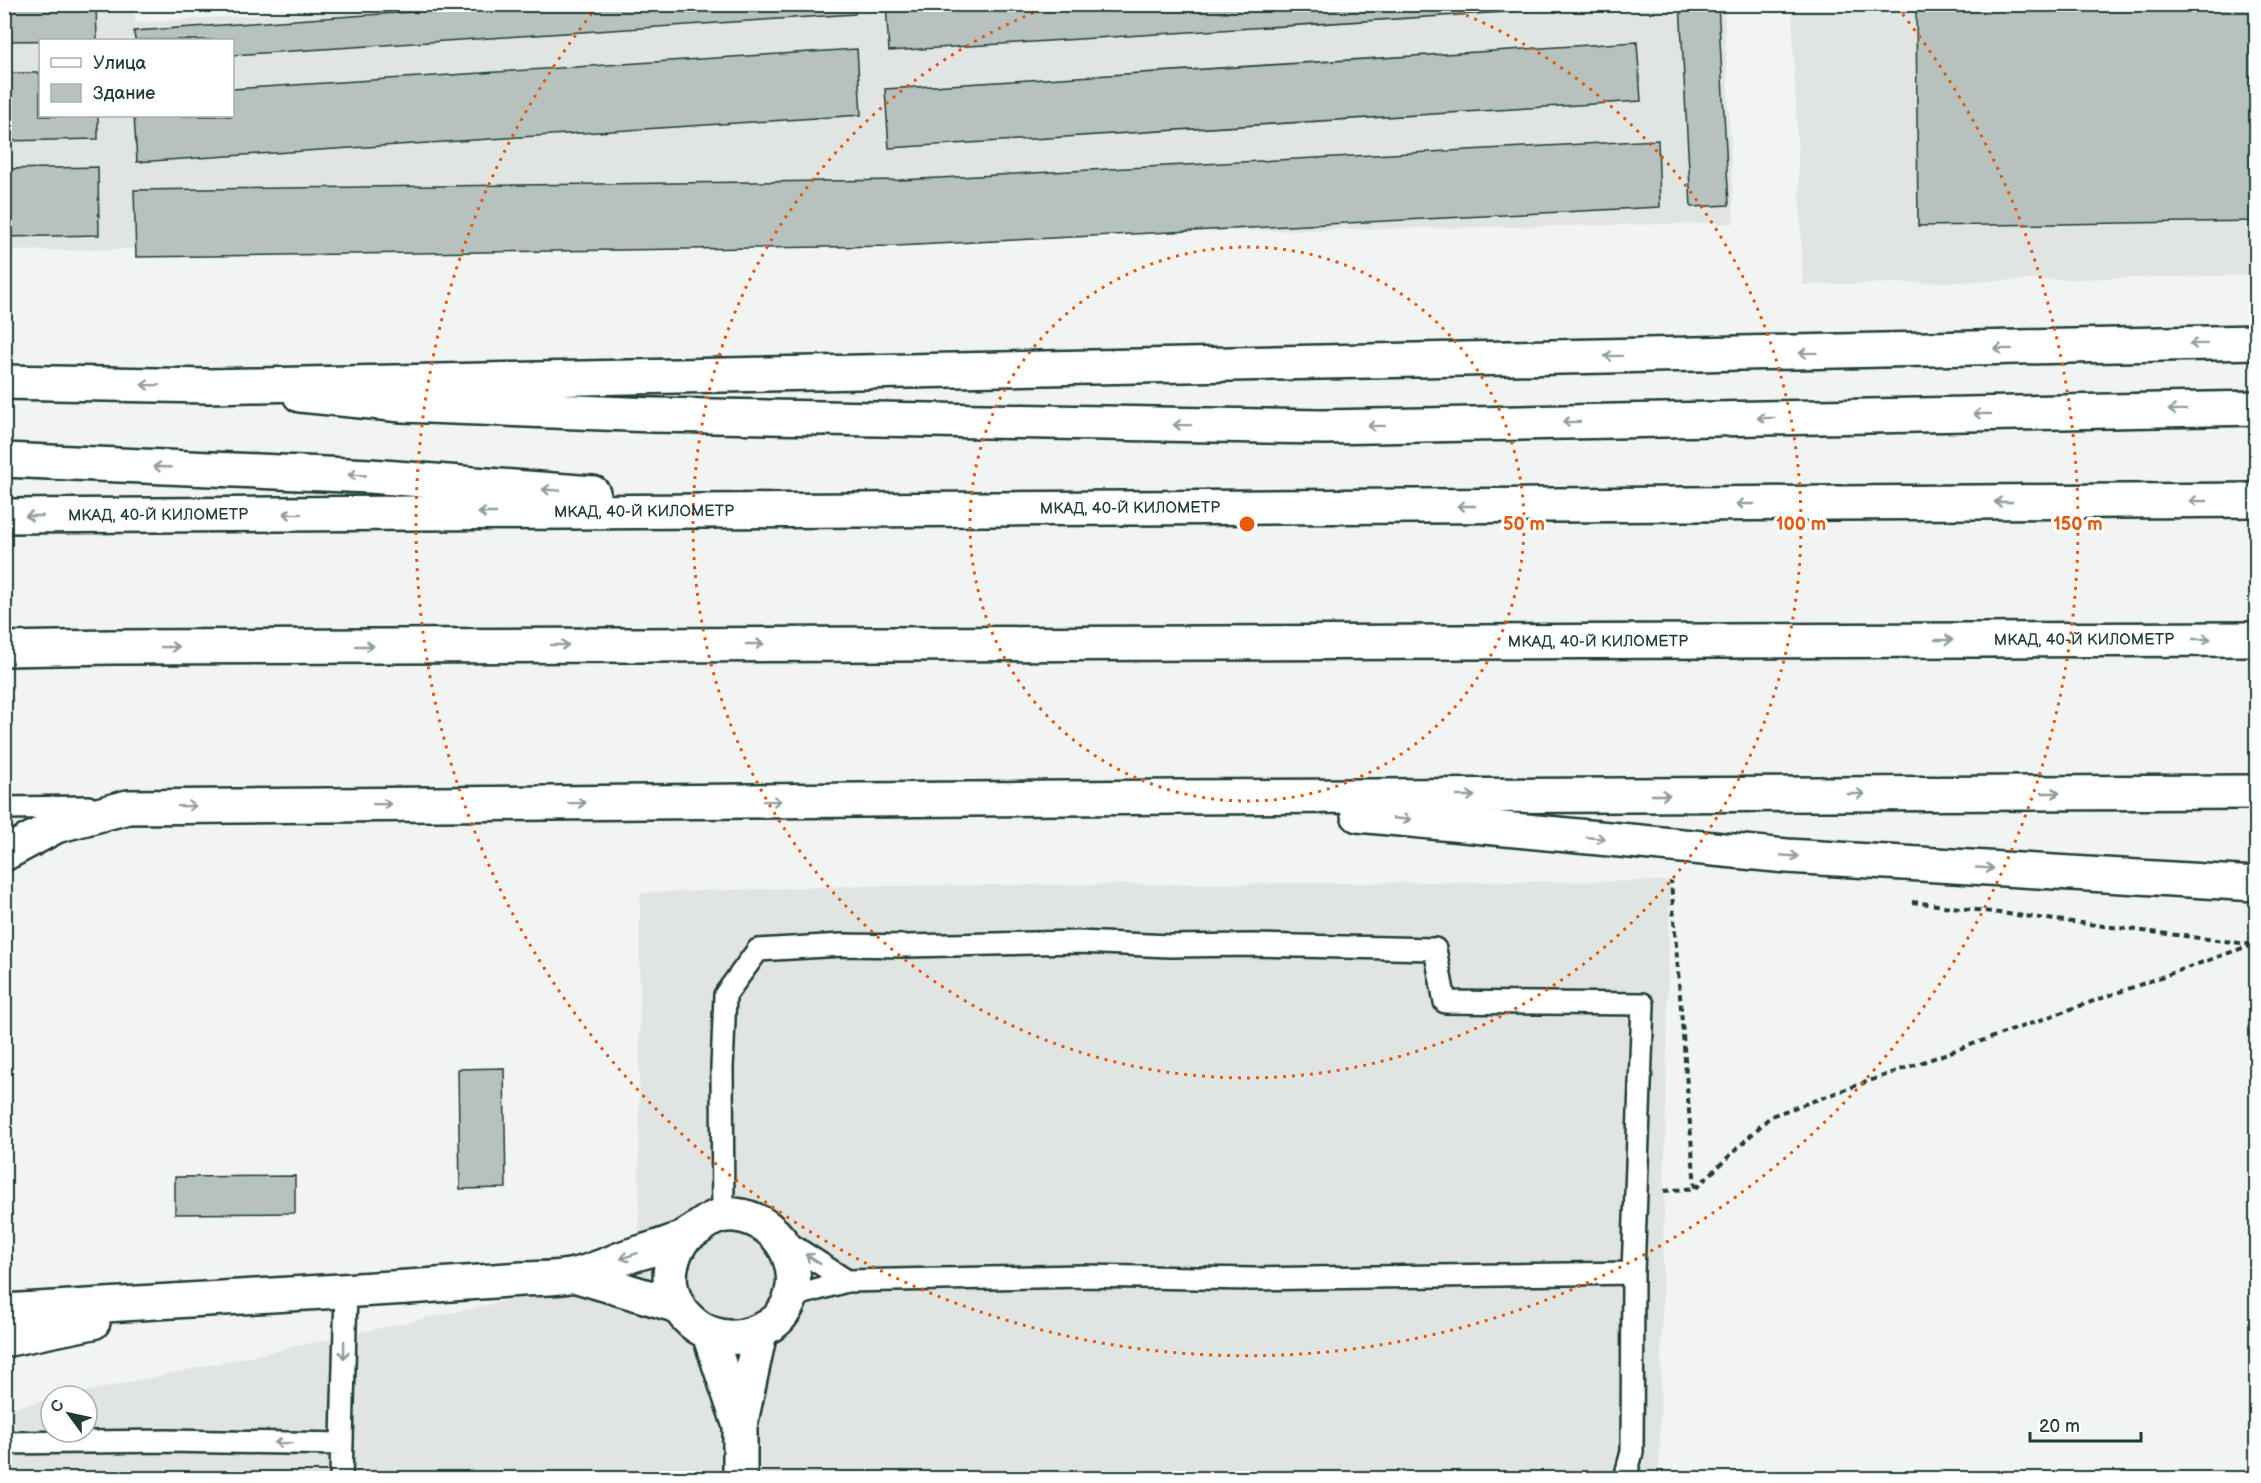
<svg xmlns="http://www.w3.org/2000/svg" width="2261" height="1483" font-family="'Balsamiq Sans',sans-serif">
<rect width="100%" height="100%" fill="#f2f3f3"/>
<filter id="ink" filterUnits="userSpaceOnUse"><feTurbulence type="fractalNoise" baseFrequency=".0167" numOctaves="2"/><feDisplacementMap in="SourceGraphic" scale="12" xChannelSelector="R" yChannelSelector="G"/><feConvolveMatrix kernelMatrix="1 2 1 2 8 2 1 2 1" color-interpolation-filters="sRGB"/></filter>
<g filter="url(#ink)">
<path fill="#e0e4e3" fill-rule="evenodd" d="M425 4 1724 5 1734 223 5 251 4 5H134L135 23ZM40 40H232V116H40Z
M1792 5H2256V275L1803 285Z
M1670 881 1659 1478H5L4 1410 51 1399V1432H87V1396H67L639 1272 640 893 854 886Z"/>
<path fill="#b7c1bd" stroke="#1f3d34" stroke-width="1.5" d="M96 4 97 40 4 41V5Z
M528 4H854L855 14 232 55V40H135L134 31Z
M886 4H1633L889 51Z
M1680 4H1718L1729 205 1691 207Z
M1916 4H2256V221L1918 226Z
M1637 42 1641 101 889 148 885 89Z
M857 49 861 115 137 162 134 116H232V89Z
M4 73H40V116H98V139L4 141Z
M1658 140 1660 207 896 246 136 257 134 190 900 180Z
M98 167 99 235 4 237V169Z
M504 1068 506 1188 460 1189 458 1069Z
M295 1176V1213L175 1214V1177Z"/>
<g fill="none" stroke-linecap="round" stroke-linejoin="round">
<g stroke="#1f3d34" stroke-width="26">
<path id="lane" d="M4 808 88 807
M723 1216 722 1068 725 995 758 950 842 945 907 946 1078 942 1170 946 1253 945 1435 949 1445 1002 1643 1004 1633 1273 1632 1452 1625 1478
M782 1239 847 1281
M790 1297 847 1281 1083 1276 1253 1279 1633 1273
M4 1443 168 1441 342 1444
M341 1478 346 1291"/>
</g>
<g stroke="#1f3d34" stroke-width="38">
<path id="street" d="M300 395 402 405 653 415 1324 427 2256 408
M1358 815 1787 856 2256 884
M4 854 56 826 128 807 1177 797 2256 792
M574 1275 678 1306
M4 1311C139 1303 274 1296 408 1287 446 1284 484 1282 522 1279 539 1278 558 1279 575 1275 592 1271 610 1263 626 1257 645 1251 665 1246 682 1238 702 1229 709 1213 735 1215 786 1220 813 1282 777 1320 767 1329 756 1333 743 1336 699 1345 657 1301 674 1256 676 1250 681 1243 684 1237
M709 1334 740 1426
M4 1340 93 1322
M740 1478V1426L760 1332"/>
</g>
<g stroke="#1f3d34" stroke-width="38">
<path id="primary" d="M4 382 208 386 2256 342"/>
</g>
<g stroke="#1f3d34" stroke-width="38">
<g id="highway">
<path d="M4 460 370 476 593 493"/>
<path id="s1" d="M4 516 2256 500"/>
<path id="s2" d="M4 649 112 647 2256 639"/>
</g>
</g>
<path stroke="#1f3d34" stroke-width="4" stroke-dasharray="6 4.5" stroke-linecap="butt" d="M1912 902 2256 945
M1696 1188 1771 1116 2251 945
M1664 1191 1695 1188 1671 881"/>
<use href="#lane" stroke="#fff" stroke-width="21"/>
<use href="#street" stroke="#fff" stroke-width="33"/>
<use href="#primary" stroke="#fff" stroke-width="33"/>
<use href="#highway" stroke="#fff" stroke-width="33"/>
</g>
<defs><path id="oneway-shaft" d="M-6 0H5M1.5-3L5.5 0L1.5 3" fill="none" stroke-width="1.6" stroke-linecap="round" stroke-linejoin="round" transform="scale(1.5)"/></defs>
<g stroke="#8f9e9a">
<use href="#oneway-shaft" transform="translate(2198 344) rotate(179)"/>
<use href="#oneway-shaft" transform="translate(2003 349) rotate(179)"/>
<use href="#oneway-shaft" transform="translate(1808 353) rotate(179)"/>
<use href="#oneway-shaft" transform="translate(1613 356) rotate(179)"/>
<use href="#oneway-shaft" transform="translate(150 385) rotate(-179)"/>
<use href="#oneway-shaft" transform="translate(2177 410) rotate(179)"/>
<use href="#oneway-shaft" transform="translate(1982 414) rotate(179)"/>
<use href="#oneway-shaft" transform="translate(1766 418) rotate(179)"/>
<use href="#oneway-shaft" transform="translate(1571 422) rotate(179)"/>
<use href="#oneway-shaft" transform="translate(1182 425) rotate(-179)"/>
<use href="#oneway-shaft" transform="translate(1376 426) rotate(179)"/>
<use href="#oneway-shaft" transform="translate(162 467) rotate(-177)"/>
<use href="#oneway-shaft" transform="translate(357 475) rotate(-177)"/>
<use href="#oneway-shaft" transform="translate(551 490) rotate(-176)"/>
<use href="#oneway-shaft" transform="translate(2198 501) rotate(180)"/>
<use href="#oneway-shaft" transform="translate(2003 502) rotate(180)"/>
<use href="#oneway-shaft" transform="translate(1745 504) rotate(180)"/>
<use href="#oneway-shaft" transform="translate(1466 506) rotate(180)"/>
<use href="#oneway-shaft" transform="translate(487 513) rotate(180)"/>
<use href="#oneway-shaft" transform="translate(292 514) rotate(180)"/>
<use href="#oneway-shaft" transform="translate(34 516) rotate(180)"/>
<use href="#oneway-shaft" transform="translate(2202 639)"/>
<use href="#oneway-shaft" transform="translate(1944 640)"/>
<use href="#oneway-shaft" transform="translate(755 644)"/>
<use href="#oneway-shaft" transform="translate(560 645)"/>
<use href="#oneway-shaft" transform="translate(365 646)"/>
<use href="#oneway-shaft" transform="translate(170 647)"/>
<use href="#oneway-shaft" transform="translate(2051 793)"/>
<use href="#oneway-shaft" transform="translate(1856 794)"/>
<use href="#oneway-shaft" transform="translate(1661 795)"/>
<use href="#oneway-shaft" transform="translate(1466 796)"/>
<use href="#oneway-shaft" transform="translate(772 801) rotate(-1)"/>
<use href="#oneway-shaft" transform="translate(577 803) rotate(-1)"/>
<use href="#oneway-shaft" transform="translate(382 804) rotate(-1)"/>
<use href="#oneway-shaft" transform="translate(187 806) rotate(-1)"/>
<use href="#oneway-shaft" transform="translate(1402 819) rotate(5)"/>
<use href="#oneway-shaft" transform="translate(1596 838) rotate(5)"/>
<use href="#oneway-shaft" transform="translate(1790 856) rotate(4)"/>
<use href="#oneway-shaft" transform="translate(1985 868) rotate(3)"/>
<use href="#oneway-shaft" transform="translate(629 1256) rotate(161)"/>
<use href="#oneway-shaft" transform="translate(813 1259) rotate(-147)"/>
<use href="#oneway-shaft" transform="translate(344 1350) rotate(91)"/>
<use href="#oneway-shaft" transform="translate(283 1443) rotate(-179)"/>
</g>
</g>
<g fill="none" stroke="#e8590c" stroke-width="3" stroke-dasharray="3 6">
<circle cx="1247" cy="524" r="277"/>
<path d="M1441 5A554 554 0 1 1 1053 5"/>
<path d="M1897 7A831 831 0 1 1 597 7"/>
</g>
<g text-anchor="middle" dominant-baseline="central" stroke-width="6" stroke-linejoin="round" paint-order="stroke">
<g font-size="16" fill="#1f3d34" stroke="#fff">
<text stroke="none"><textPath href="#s1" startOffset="1126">МКАД, 40-Й КИЛОМЕТР</textPath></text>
<text stroke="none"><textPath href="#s1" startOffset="640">МКАД, 40-Й КИЛОМЕТР</textPath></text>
<text stroke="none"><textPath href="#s1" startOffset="154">МКАД, 40-Й КИЛОМЕТР</textPath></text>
<text stroke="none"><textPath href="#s2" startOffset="2080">МКАД, 40-Й КИЛОМЕТР</textPath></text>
<text stroke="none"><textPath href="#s2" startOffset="1594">МКАД, 40-Й КИЛОМЕТР</textPath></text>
</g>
</g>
<circle cx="1247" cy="524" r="9" fill="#e8590c" stroke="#fff" stroke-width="3"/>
<g font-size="18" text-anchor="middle" font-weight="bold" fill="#e8590c" stroke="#fff" stroke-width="6" stroke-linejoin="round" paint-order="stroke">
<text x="1524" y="530">50 m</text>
<text x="1801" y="530">100 m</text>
<text x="2078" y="530">150 m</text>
</g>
<rect width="2261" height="1483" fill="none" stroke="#fff" stroke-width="24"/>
<rect x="12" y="12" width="2237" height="1459" fill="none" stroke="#1f3d34" stroke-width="2" filter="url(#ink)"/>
<rect x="39" y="39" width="195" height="78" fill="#ffffff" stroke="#a5b1ae" stroke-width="1.5"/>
<rect x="51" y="58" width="30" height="9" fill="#ffffff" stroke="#a5b1ae" stroke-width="1.5"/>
<text x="93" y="69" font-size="18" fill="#1f3d34">Улица</text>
<rect x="51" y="84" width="30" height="18" fill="#b7c1bd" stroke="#a5b1ae" stroke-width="1.5"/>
<text x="93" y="99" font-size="18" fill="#1f3d34">Здание</text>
<g transform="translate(69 1414) rotate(303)"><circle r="28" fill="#ffffff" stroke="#a5b1ae" stroke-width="1.5"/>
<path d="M0-4.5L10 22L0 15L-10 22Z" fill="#1f3d34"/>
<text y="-9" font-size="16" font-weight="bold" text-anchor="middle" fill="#1f3d34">С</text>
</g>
<path d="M2030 1432v9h111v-9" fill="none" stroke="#1f3d34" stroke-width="3"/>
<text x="2039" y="1432" font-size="18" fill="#1f3d34" stroke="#ffffff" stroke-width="4.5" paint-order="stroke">20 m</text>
</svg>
